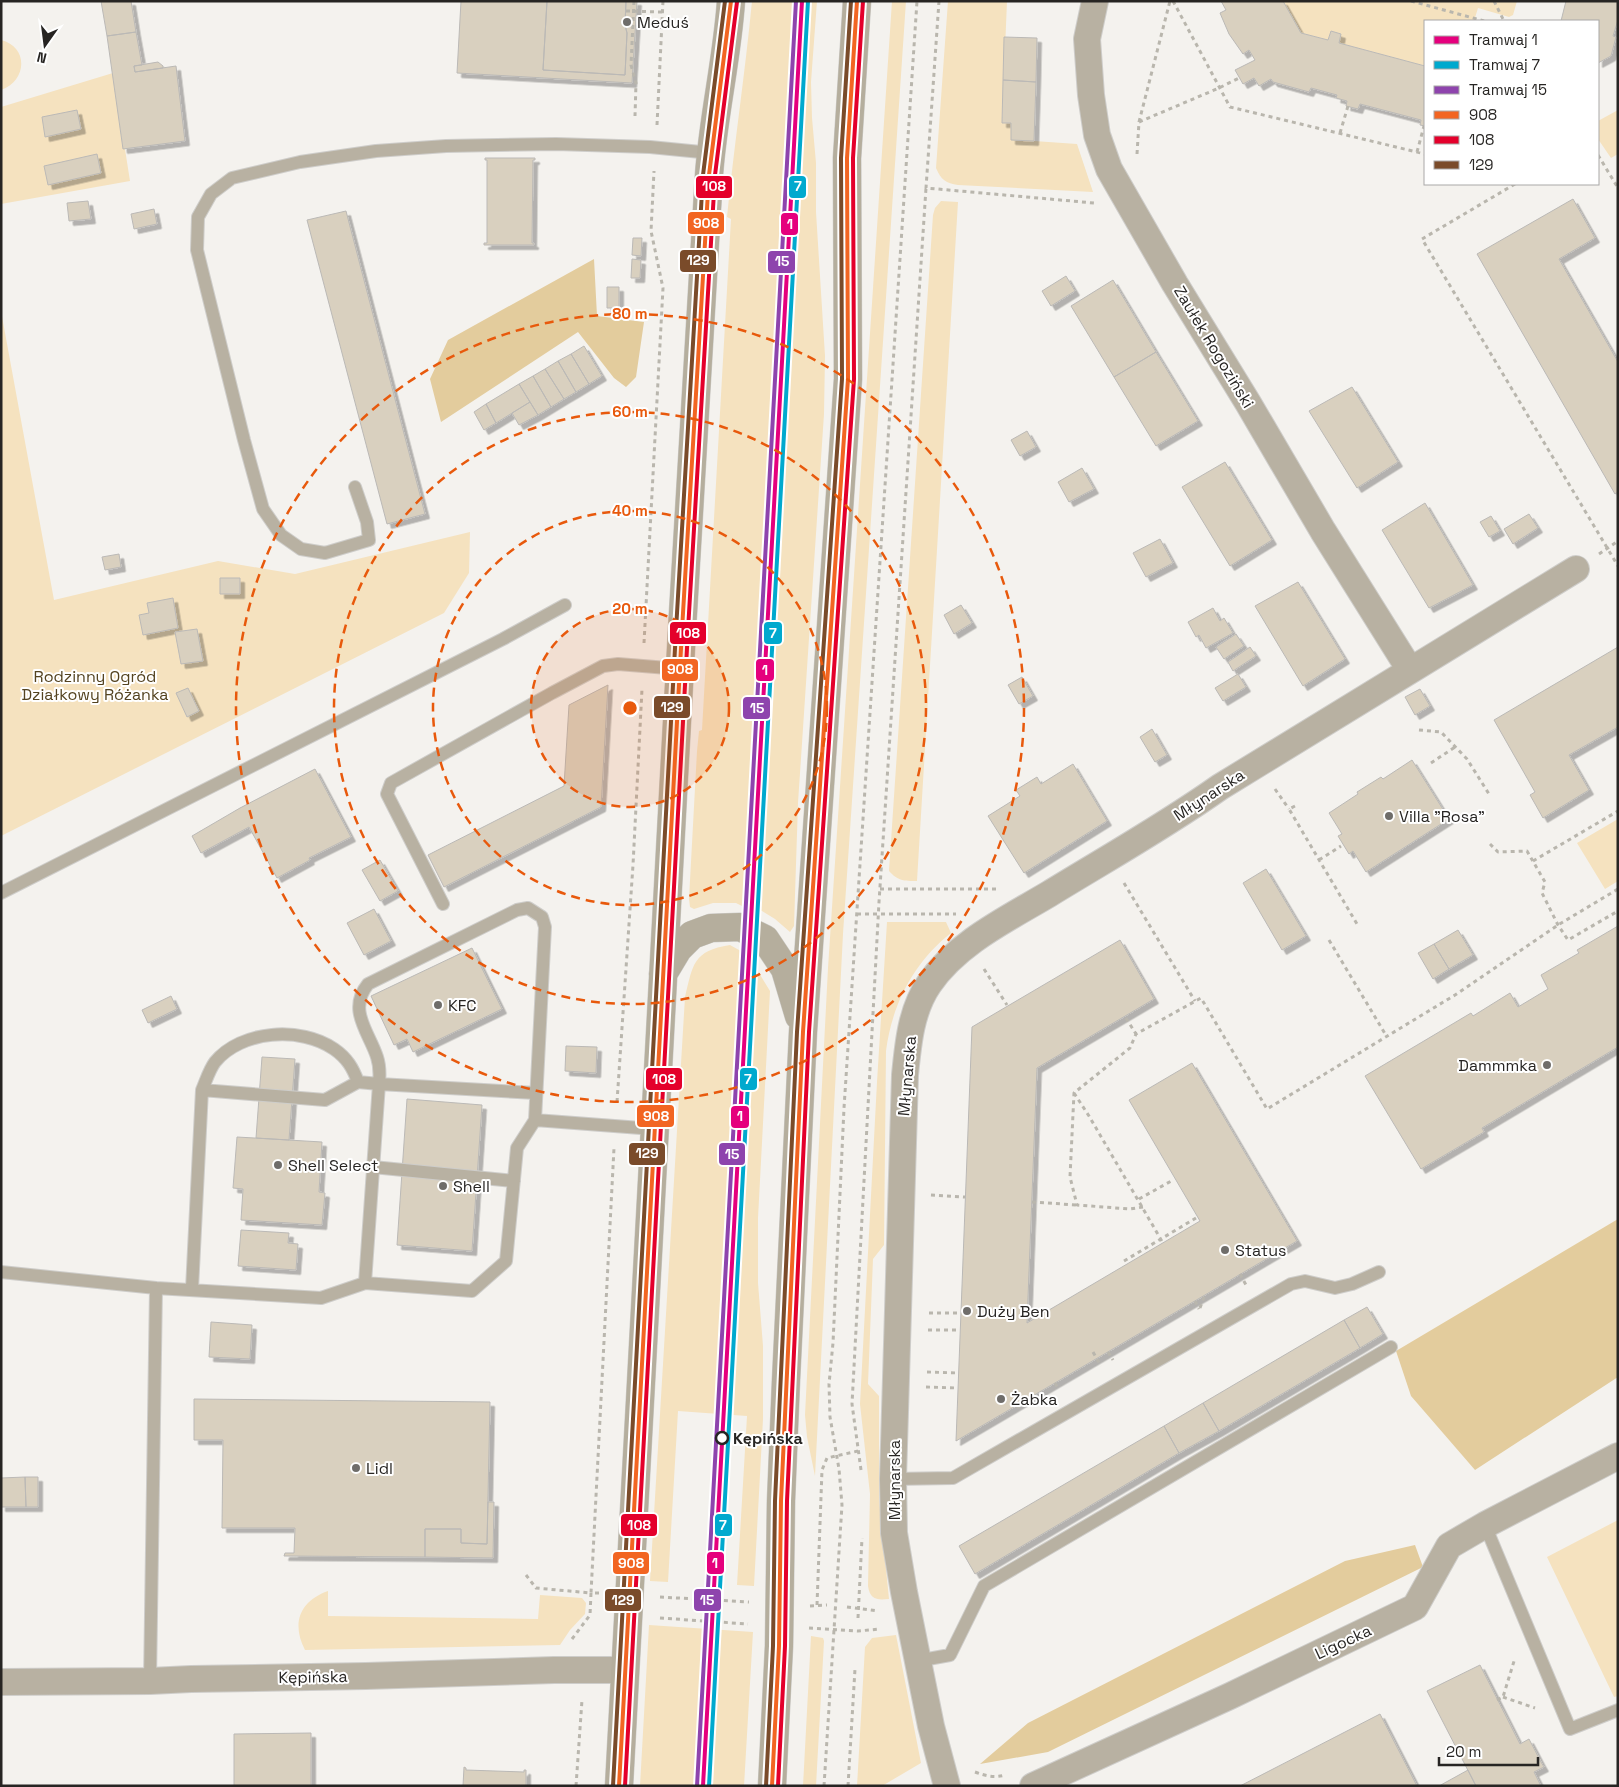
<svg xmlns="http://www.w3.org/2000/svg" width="1619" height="1787" font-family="'Space Grotesk',sans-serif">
<defs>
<filter id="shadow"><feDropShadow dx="4.5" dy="4.5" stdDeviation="0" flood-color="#0004"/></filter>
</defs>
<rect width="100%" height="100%" fill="#f4f2ee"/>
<path fill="#f5e2bf" d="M752 1H817L811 82 812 118 816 163V212L825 356 824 414 798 803 794 926 790 932 775 919 762 911 742 906 736 903H713L694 909 690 907 689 899 697 751 699 731 702 730 731 219 727 217C734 145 745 74 752 1Z
M892 1H906L843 934 815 1476 807 1437 805 1415 828 968Z
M948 1H1007L1002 123H1011L1034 141 1077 144 1093 192 958 185C946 183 941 180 936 168Z
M1283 1H1517L1513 15 1509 17 1478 8 1474 21H1425V66L1339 43 1341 34 1331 31 1328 40 1301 33Z
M1 40C29 47 27 81 1 90Z
M113 73 130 181 1 204V107Z
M1618 110V154L1611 158 1598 139V121Z
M941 201 958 202 917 881C904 881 898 881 889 871L933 215 935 208Z
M1 311 54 600 218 561 295 574 470 532 469 573 444 613 1 836Z
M1618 819V881L1605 889 1577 843Z
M887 922H946L951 933C914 962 892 1004 886 1051L884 1245 873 1259 868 1384 879 1396V1499L889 1599C877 1600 870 1600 868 1586L870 1494 860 1404 877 1082Z
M730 945 748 955 770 991 758 1218V1283L763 1346V1419L754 1586 737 1585 747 1416 678 1411 668 1582 650 1581 685 997C693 964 693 951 730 945Z
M1618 1520V1696L1614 1697 1547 1557Z
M328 1591V1616L538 1619 540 1595 582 1598 586 1603 585 1614 570 1630 560 1645 305 1650C291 1623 300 1601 328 1591Z
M649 1625 753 1632 744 1786H640Z
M896 1635 921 1763 882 1786H857L865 1647 872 1638Z
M811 1636 823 1638 824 1641 816 1786H803Z"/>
<path fill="#e3cc9d" d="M594 259 597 316 644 322 636 377 626 387 614 378 578 332 441 422 430 379 448 340Z
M1618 1219V1377L1475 1470 1411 1396 1396 1351Z
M1415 1545 1423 1567 1048 1752 980 1764 1028 1723 1345 1561Z"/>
<path fill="#d9d0bf" stroke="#bbb9b6" filter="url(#shadow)" d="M101 1H131L136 32 107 36Z
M461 1H547L543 70 625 75 627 33 625 25 626 1H637L632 83 457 73Z
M547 1H626L625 25 627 33 625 75 543 70Z
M1221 1H1283L1301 33 1328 40 1331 31 1341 34 1339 43 1425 66V126L1420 125 1421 120 1360 104 1358 109 1346 106 1347 101 1336 98 1337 95 1311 88 1309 92 1273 82 1271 79 1259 86 1254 78 1243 84 1235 70 1255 60 1249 50 1243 54 1229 34 1220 13 1226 10Z
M1566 1H1618V20L1613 36 1616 37 1611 56 1598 63V21H1561Z
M136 32 142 65 134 66 135 72 176 66 185 141 123 149 107 36Z
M1004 37 1037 38 1036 82 1003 80Z
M158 62 163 66V68L135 72 134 66Z
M1003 80 1036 82 1034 141 1011 140V123H1002Z
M77 110 81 129 45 137 42 117Z
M97 154 101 173 48 185 44 166Z
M485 158H535V160H533L532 243H534V245H484V243H487V160H485Z
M1573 199 1595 238 1559 259 1618 362V492L1615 494 1477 254Z
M88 201 91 219 69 221 67 203Z
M154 209 157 224 134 229 131 214Z
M346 211 425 514 387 524 307 220Z
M633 238H642L641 256 632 255Z
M632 259 641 260 640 278H631Z
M1066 276 1075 291 1051 306 1042 291Z
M1113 280 1156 352 1114 377 1071 306Z
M607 287H619V308H607Z
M584 346 602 376 589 384 571 354Z
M1156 352 1198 421 1156 446 1114 377Z
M571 354 589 384 576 392 558 361Z
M558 361 576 392 564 399 545 369Z
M545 369 564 399 551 407 533 376Z
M533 376 551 407 538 415 519 384Z
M519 384 530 402 496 423 486 404Z
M1352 387 1398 462 1357 488 1309 411Z
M530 402 538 415 519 425 512 413Z
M486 404 496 423 484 430 474 412Z
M1027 431 1036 447 1020 456 1011 440Z
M1225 462 1272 540 1230 566 1182 487Z
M1082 468 1094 489 1069 502 1058 482Z
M1425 503 1473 585 1429 608 1382 530Z
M1529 514 1538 528 1513 544 1504 529Z
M1491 516 1500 531 1489 537 1480 522Z
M1160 539 1173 563 1146 577 1133 553Z
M119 554 121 567 105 570 102 557Z
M220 578H240V594H220Z
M1298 582 1345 659 1303 686 1255 606Z
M173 598 178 628 143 635 139 615 149 613 147 603Z
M961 605 972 623 954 634 944 615Z
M1213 608 1220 621 1224 618 1233 633 1206 648 1199 635 1196 637 1188 622Z
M197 629 203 661 181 664 175 632Z
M1236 634 1244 646 1224 659 1216 647Z
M1250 647 1256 656 1233 671 1228 662Z
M1618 647V727L1569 755 1589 790 1543 818 1530 795 1535 792 1494 720Z
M1238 674 1246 687 1223 701 1215 688Z
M1022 677 1033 696 1019 704 1008 685Z
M608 685 601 807 444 887 428 855 564 786 569 705Z
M188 688 199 711 187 717 176 693Z
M1420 689 1430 706 1415 715 1405 697Z
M1152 729 1167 755 1155 762 1140 737Z
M1412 760 1449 819 1366 872 1353 851 1349 854 1338 836 1342 834 1329 813 1358 794 1357 792 1381 777 1383 779Z
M1073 764 1107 821 1024 873 988 816 1020 796 1016 790 1037 777 1041 784Z
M315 769 351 837 309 858 310 860 277 878 249 827 201 853 192 836 240 808Z
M380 860 398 891 380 901 362 870Z
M1266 869 1306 936 1282 950 1243 883Z
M374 909 391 941 364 955 347 923Z
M1618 926V1047L1482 1128 1484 1132 1421 1169 1365 1076 1471 1013 1473 1016 1510 993 1518 1007 1548 989 1541 975 1579 953 1577 950Z
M1458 930 1473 955 1449 969 1434 944Z
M1120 940 1154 999 1037 1068 1027 1323 1200 1221 1129 1100 1192 1063 1297 1241 956 1441 972 1027Z
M1434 944 1449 969 1433 979 1418 953Z
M472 948 502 1009 413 1052 407 1039 394 1045 371 996Z
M171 996 177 1009 148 1023 142 1010Z
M566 1046 597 1047 596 1073 565 1071Z
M262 1057 295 1059 289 1140 256 1138Z
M407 1099 482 1105 472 1251 397 1245Z
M237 1137 322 1142 319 1192 325 1193 322 1225 241 1220 243 1189 233 1188Z
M241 1230 289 1233 288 1243 298 1244 296 1270 238 1266Z
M1367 1307 1383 1334 1360 1348 1344 1320Z
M1344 1320 1360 1348 1219 1431 1203 1403Z
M211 1322 252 1325 250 1359 209 1357Z
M194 1399 490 1402 487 1544 461 1543V1529H425V1557L284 1556 285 1553H294L295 1528H222L223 1440H194Z
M1203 1403 1219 1431 1179 1453 1164 1426Z
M1164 1426 1179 1453 975 1574 959 1546Z
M25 1477H38V1507H26Z
M25 1477 26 1507H1V1478Z
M488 1502H494L493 1558 425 1557V1529H461V1543L487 1544Z
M1480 1665 1520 1744 1529 1739 1541 1762 1544 1767 1534 1772 1541 1786H1476L1427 1691Z
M1380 1714 1417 1786H1240Z
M311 1733V1786H234V1734Z
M464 1767 466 1768V1770L524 1772V1770H526V1786H463Z
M1468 1770 1476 1786H1439Z"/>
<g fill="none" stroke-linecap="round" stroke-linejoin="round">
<g stroke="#cecdca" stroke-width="14">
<path id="service" d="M355 487 367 522 369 540 325 553 301 549 281 535 263 509 244 440 197 250 198 217 211 194 232 178 300 162 376 151 446 146 556 144 650 147 711 153
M1 893 503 639 565 605
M443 904 387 794 391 783 552 693 603 666 618 664 680 669
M202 1090C206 1081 209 1070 215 1062 241 1030 301 1026 334 1049 347 1058 353 1068 358 1082
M536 1093 379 1084 365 1283 472 1291 506 1261 517 1148 535 1120 654 1129
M373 1167 514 1181
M1 1272 156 1288
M192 1289 202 1090 325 1100 358 1082 379 1084C380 1074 380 1066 377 1057 369 1032 347 1010 368 984L517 910 528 908 542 917 545 927 535 1120
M893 1479 953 1478 1291 1284 1305 1281 1335 1288 1352 1284 1379 1272
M1485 1525 1570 1729 1618 1710
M917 1661 950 1655 984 1586 1391 1347
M150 1681 156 1288 321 1298 365 1283"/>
</g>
<g stroke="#cecdca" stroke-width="28">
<path id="minor" d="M1095 1 1087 39 1091 95 1097 135 1109 169 1175 284 1248 403 1323 531 1410 670
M1 1682 150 1681 191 1679 366 1676 554 1670H624
M947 1786 931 1726 904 1592 894 1533 893 1479 905 1075C908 1044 911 1010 929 984 957 943 1007 919 1049 894 1106 859 1165 826 1220 787L1576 569
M1033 1786 1230 1696 1415 1607 1449 1546 1485 1525 1618 1456"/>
</g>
<g stroke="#cecdca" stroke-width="29">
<path id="secondary" d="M663 974 678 949 692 935 711 928 740 927 765 939 785 969 799 1016
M619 1786 682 630 709 175C713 117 727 60 731 1
M772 1786 779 1646 781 1501 786 1380 803 1032 848 379 847 158 857 1"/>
</g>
<path stroke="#b9b6ad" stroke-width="3" stroke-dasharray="4 4" stroke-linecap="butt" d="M634 1 631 65 636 83 635 116
M939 1 926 188 1094 203
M1173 1 1230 107 1425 154
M1411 1 1484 21
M1494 1 1504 21
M626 11 662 12
M1139 122 1219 88 1239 78
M657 125 663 1
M1340 133 1348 106
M1417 152 1424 126
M1137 154 1139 122 1170 1
M1598 155 1618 188
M1515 184 1422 239 1618 566
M1599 554 1618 541
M644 643 663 288 651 231 654 171
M1419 730 1441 732 1467 759 1489 794
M1431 763 1455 747
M1275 789 1289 809
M1295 806 1289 809 1357 924
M1490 844 1498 852 1527 851 1545 882 1542 893 1558 925 1568 940 1618 911
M1319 860 1341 846
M1533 861 1618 811
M1124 883 1195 1001
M880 889H996
M857 914H956
M1329 940 1387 1037
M984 969 1007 1005
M1126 1018 1136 1034
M1074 1093 1089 1116 1163 1243
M617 1102 633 865 642 689
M931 1195 965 1197
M1139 1199 1173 1180
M1032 1202 1077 1205
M1143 1207 1130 1209 1077 1205 1070 1177 1074 1093 1130 1048 1136 1034 1201 998 1267 1109 1455 995 1558 925 1618 889
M1124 1261 1196 1218
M1240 1274 1246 1285
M1195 1301 1199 1309
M1200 1308 1205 1294
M929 1313H961
M928 1330H960
M1093 1352 1101 1366
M1108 1352 1113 1360
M927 1372 959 1373
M1055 1383 1059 1390
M926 1387 958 1388
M1017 1405 1021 1412
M861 1470 852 1404 879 902 926 188
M526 1575 536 1588 591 1593 614 1148
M660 1597 749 1602
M817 1605 822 1470 827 1458 858 1451
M810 1606 827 1605
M847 1607 878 1611
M660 1618 748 1624
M858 1618 862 1538
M809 1628 858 1631 880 1629
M572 1639 590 1615 591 1593H599
M1503 1697 1535 1708
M1497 1700 1503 1697 1515 1658
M975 1772C986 1776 994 1778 1005 1775
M576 1786 582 1700
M824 1786 842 1505 839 1469 830 1417 829 1384 833 1343 844 1108 855 940 917 1
M848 1786 855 1669"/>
<use href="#service" stroke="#b8b1a2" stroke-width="12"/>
<use href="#minor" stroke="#b8b1a2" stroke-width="26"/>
<use href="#secondary" stroke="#b5ae9d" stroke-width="28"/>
<g stroke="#fff" stroke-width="8">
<path id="bus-1" d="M619 1786 682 630 709 175 731 1
M772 1786 779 1646 781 1501 803 1032 848 379 847 158 857 1"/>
</g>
<g stroke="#fff" stroke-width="8">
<path id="bus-2" d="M625 1786 688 630 715 175 737 2
M778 1786 785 1646 787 1501 809 1032 854 379 853 158 863 1"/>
</g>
<g stroke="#fff" stroke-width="8">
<path id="bus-3" d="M613 1786 676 630 703 175 725 1
M766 1786 773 1646 775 1501 797 1032 842 379 841 158 851 1"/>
</g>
<use href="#bus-1" stroke="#f26522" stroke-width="4"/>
<use href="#bus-2" stroke="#e4002b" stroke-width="4"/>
<use href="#bus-3" stroke="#7a4b2a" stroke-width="4"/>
<g stroke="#fff" stroke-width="8">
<path id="tram-1" d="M703 1786 802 1"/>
</g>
<g stroke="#fff" stroke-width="8">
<path id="tram-2" d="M709 1786 808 1"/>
</g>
<g stroke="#fff" stroke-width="8">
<path id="tram-3" d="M697 1786 796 1"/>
</g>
<use href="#tram-1" stroke="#e5007d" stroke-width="4"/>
<use href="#tram-2" stroke="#00a9ce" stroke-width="4"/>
<use href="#tram-3" stroke="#8e44ad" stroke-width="4"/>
</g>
<circle cx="630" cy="708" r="99" fill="#e8590c" fill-opacity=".12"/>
<g fill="none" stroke="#e8590c" stroke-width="2.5" stroke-dasharray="9 6">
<circle cx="630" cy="708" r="99"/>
<circle cx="630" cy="708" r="197"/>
<circle cx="630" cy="708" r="296"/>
<circle cx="630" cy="708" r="394"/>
</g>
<g fill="#6f6d6a" stroke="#fff" stroke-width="2">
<circle cx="627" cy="22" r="5"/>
<circle cx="1389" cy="816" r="5"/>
<circle cx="438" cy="1005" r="5"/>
<circle cx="1547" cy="1065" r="5"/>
<circle cx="278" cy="1165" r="5"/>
<circle cx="443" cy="1186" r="5"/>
<circle cx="1225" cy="1250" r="5"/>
<circle cx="967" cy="1311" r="5"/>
<circle cx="1001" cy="1399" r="5"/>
<circle cx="356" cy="1468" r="5"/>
</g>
<circle fill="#fff" stroke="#272523" stroke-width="2.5" cx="722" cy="1438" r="6"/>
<g text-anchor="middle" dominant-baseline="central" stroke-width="4" stroke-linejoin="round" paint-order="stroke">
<g font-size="16" fill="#272523" stroke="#fff" text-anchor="start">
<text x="637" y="22">Meduś</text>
<text x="1399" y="816">Villa "Rosa"</text>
<text x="448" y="1005">KFC</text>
<text x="1537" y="1065" text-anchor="end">Dammmka</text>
<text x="288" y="1165">Shell Select</text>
<text x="453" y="1186">Shell</text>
<text x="1235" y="1250">Status</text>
<text x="977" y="1311">Duży Ben</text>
<text x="1011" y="1399">Żabka</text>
<text x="366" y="1468">Lidl</text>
</g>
<g font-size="16" fill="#272523" stroke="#fff">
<text transform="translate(1214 347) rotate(59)">Zaułek Rogoziński</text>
<text transform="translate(1209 795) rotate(-33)">Młynarska</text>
<text transform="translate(907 1076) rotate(-85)">Młynarska</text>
<text transform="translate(894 1480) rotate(-90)">Młynarska</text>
<text transform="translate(1343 1642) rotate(-25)">Ligocka</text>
<text transform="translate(313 1677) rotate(-1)">Kępińska</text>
</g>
<g font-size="16" fill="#544320" stroke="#fff">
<text x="95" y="676">Rodzinny Ogród<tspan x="95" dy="18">Działkowy Różanka</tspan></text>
</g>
<g font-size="16" font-weight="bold" fill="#272523" stroke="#fff" text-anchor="start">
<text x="733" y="1438">Kępińska</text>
</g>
</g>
<circle cx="630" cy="708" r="8" fill="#e8590c" stroke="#fff" stroke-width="2.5"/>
<g font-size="15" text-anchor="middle" font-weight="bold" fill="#e8590c" stroke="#fff" stroke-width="4" stroke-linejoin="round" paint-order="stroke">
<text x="630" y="319">80 m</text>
<text x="630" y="417">60 m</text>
<text x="630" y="516">40 m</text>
<text x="630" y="614">20 m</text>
</g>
<g stroke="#fff" stroke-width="2">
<rect x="695" y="175" width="38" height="24" rx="5" fill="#e4002b"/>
<rect x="788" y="175" width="19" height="24" rx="5" fill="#00a9ce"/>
<rect x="687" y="211" width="38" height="24" rx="5" fill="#f26522"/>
<rect x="780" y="212" width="19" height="24" rx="5" fill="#e5007d"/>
<rect x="679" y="249" width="38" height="24" rx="5" fill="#7a4b2a"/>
<rect x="767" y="250" width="29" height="24" rx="5" fill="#8e44ad"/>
<rect x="669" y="621" width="38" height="24" rx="5" fill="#e4002b"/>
<rect x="763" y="621" width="20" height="24" rx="5" fill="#00a9ce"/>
<rect x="661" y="658" width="38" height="24" rx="5" fill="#f26522"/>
<rect x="755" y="658" width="20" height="24" rx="5" fill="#e5007d"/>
<rect x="653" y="695" width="38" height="24" rx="5" fill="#7a4b2a"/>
<rect x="742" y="696" width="29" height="24" rx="5" fill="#8e44ad"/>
<rect x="645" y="1067" width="38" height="24" rx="5" fill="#e4002b"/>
<rect x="739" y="1067" width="19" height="24" rx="5" fill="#00a9ce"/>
<rect x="636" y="1104" width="39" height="24" rx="5" fill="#f26522"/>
<rect x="730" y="1105" width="20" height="24" rx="5" fill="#e5007d"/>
<rect x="628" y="1142" width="38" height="24" rx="5" fill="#7a4b2a"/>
<rect x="718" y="1142" width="28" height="24" rx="5" fill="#8e44ad"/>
<rect x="620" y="1513" width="38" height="24" rx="5" fill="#e4002b"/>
<rect x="714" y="1513" width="19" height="24" rx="5" fill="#00a9ce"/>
<rect x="612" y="1551" width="38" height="24" rx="5" fill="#f26522"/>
<rect x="706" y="1551" width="19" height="24" rx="5" fill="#e5007d"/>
<rect x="604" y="1588" width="38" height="24" rx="5" fill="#7a4b2a"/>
<rect x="693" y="1588" width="29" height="24" rx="5" fill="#8e44ad"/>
</g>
<g font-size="14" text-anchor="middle" font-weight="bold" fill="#fff">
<text x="714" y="191">108</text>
<text x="798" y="191">7</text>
<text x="706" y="228">908</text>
<text x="790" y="229">1</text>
<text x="698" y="265">129</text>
<text x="782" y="266">15</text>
<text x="688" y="638">108</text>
<text x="773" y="638">7</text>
<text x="680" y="674">908</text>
<text x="765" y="675">1</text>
<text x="672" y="712">129</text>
<text x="757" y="713">15</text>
<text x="664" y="1084">108</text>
<text x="748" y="1084">7</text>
<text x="656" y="1121">908</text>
<text x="740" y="1121">1</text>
<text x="647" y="1158">129</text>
<text x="732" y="1159">15</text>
<text x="639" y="1530">108</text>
<text x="723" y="1530">7</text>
<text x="631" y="1568">908</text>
<text x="715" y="1568">1</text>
<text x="623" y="1605">129</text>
<text x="707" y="1605">15</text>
</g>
<rect width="1619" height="1787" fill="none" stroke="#272523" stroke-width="5"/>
<rect x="1424" y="20" width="175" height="165" fill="#ffffff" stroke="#a9a8a7"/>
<rect x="1434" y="36" width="25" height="8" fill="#e5007d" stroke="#a9a8a7"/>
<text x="1469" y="45" font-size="15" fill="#272523">Tramwaj 1</text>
<rect x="1434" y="61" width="25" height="8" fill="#00a9ce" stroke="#a9a8a7"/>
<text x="1469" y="70" font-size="15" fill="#272523">Tramwaj 7</text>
<rect x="1434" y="86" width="25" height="8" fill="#8e44ad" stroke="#a9a8a7"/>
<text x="1469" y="95" font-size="15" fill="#272523">Tramwaj 15</text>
<rect x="1434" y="111" width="25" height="8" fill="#f26522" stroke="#a9a8a7"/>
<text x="1469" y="120" font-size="15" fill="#272523">908</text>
<rect x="1434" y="136" width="25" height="8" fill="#e4002b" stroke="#a9a8a7"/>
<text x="1469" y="145" font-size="15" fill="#272523">108</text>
<rect x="1434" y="161" width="25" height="8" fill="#7a4b2a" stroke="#a9a8a7"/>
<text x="1469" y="170" font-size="15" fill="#272523">129</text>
<g transform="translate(45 45) rotate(194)" stroke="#ffffff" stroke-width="4" paint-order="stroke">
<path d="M0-4L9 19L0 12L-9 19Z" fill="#272523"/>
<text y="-8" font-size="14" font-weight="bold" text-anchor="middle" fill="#272523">N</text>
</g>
<path d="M1439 1757v8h99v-8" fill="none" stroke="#272523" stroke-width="2.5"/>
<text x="1446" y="1757" font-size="15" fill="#272523" stroke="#ffffff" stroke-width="4" paint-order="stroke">20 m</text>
</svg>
